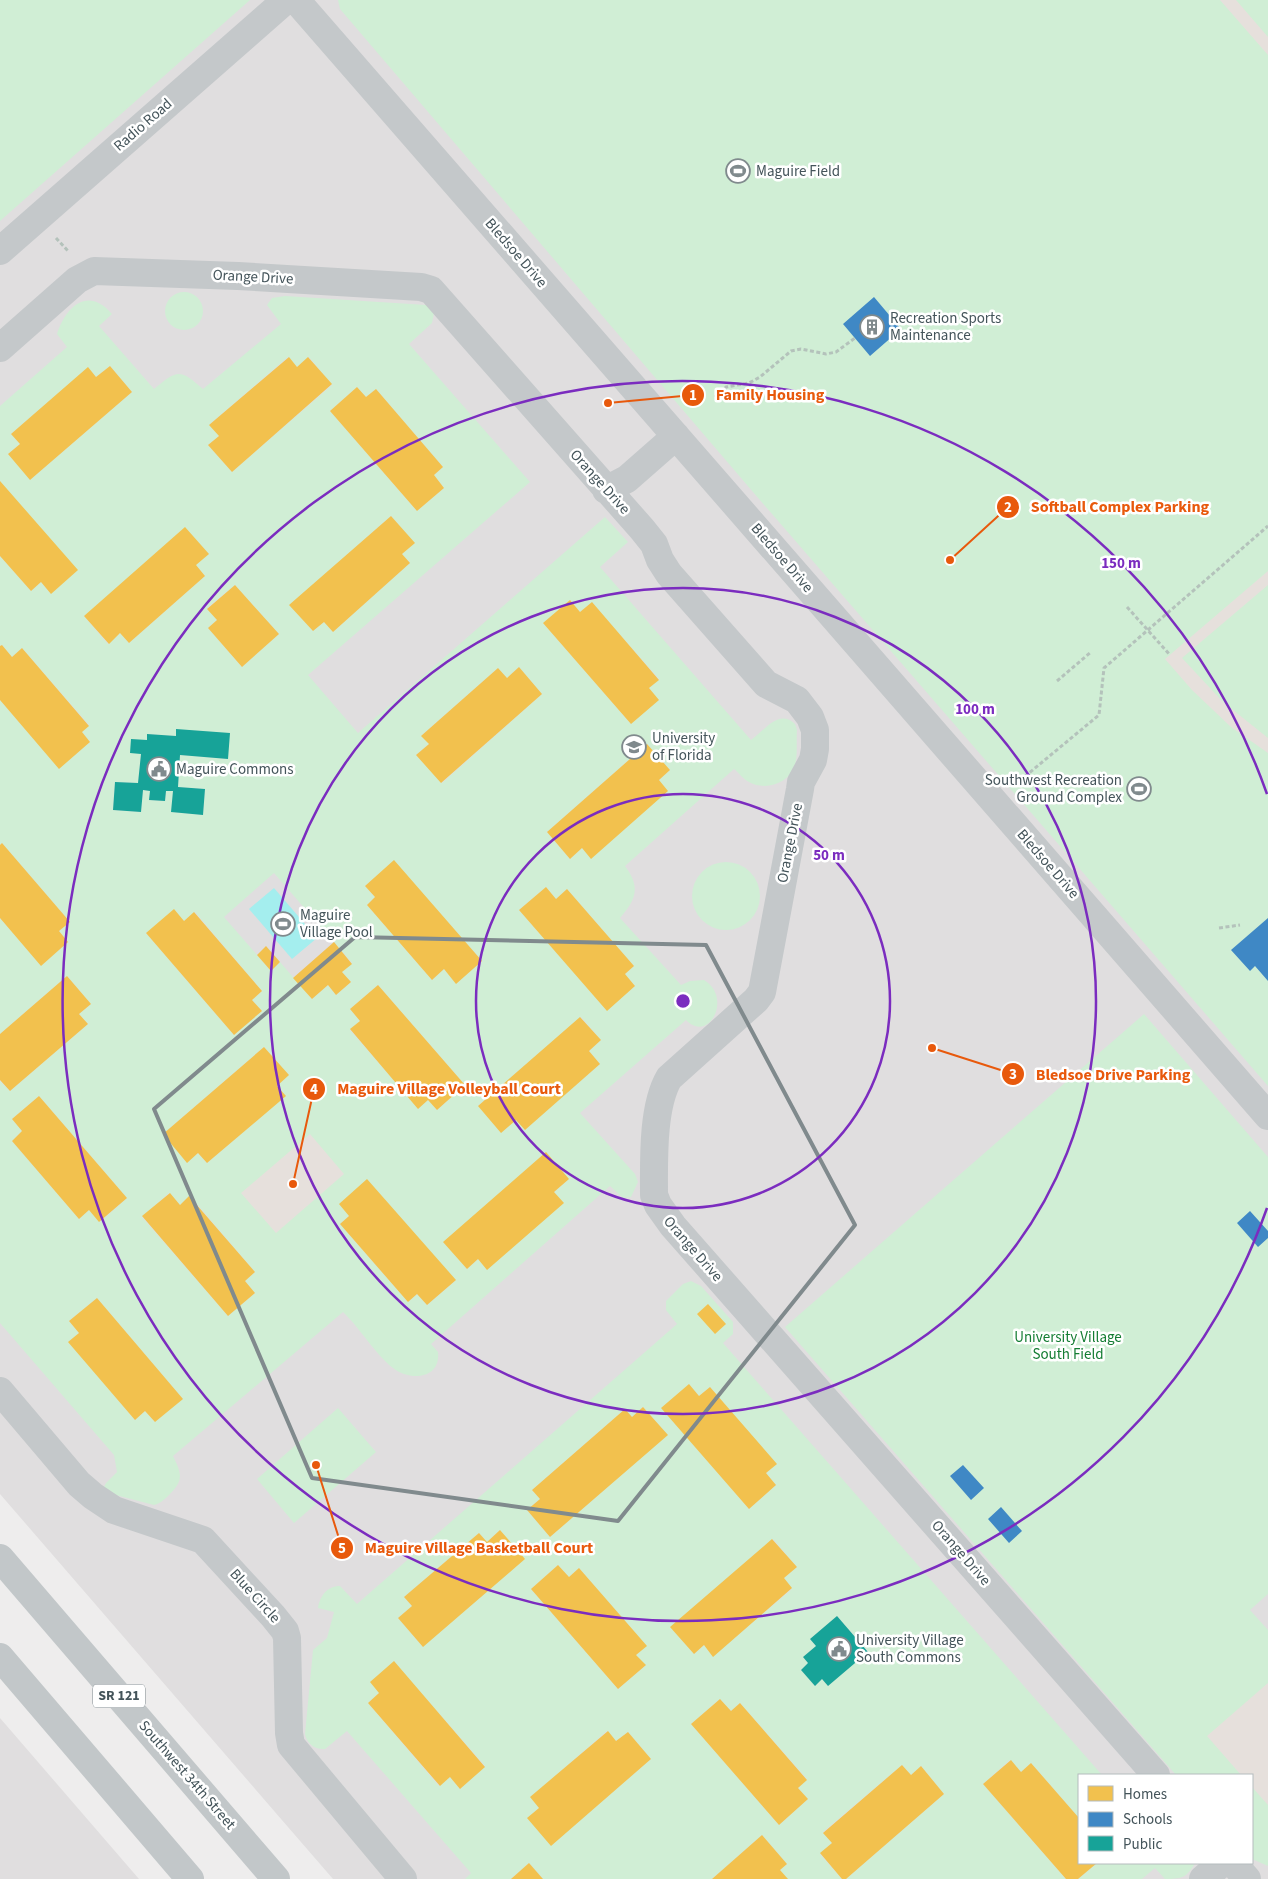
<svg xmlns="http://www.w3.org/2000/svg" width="1268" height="1879" font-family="'Source Sans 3',sans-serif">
<rect width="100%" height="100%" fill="#eeeded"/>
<path fill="#e0dedf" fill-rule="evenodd" d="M0 0H1268V1879H333L0 1494ZM1079 1775H1252V1863H1079Z
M0 1718 139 1879H0Z"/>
<path fill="#d0eed5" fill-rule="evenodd" d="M0 0H250L0 221Z
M338 0H1268V1086L753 492 340 9Z
M165 311a19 19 0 1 1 38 0a19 19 0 1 1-38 0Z
M285 296 426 305 434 313 432 323 409 344 530 482 308 675 358 733 605 517 628 542 600 567 751 740C764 731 779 708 795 724L797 730C796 740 798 755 795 765 789 784 765 791 749 782 743 779 739 773 734 769L625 866C641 887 636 900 620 918L681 985 690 981 704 980C733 997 709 1044 686 1020L580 1113 635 1174 638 1182 631 1197 623 1198 610 1186 431 1344 438 1352C441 1380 409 1381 393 1368 376 1355 359 1327 343 1312L173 1456C182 1474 184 1481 168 1496 164 1500 159 1504 154 1505L108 1493 103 1489 106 1483 117 1472 114 1455 0 1323V1081L10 1091 88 1024 79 1014 91 1004 67 976 0 1034V918L41 965 68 942 59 931 70 922 2 843 0 845V700L59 768 90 742 82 732 89 725 22 648 12 657 2 645 0 646V556L31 591 41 582 51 594 0 481V406L67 347 57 334C66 306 88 286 112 314L99 326 154 389C178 369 180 369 203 389L281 324 267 305 272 298ZM288 357 297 367 309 357 332 385 232 472 208 445 219 436 210 424ZM110 366 132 392 31 479 8 454 20 444 11 434 88 368 96 377ZM357 387 366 397 376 389 443 467 434 475 444 488 417 511 330 411ZM391 516 414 543 402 554 410 563 333 632 324 622 313 631 290 605ZM196 565 205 576 129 643 120 633 108 644 84 616ZM235 585 279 634 242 667 208 628 217 620 207 608ZM570 601 580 612 592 603 659 679 649 688 631 724 544 624ZM519 667 542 694 442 783 416 755 429 744 422 735 498 668 507 678ZM176 729 228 759 180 755 178 787 205 789 203 815 172 812 173 791H166L165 801 149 800 150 791 143 790 141 812 113 810 115 782 138 783 141 754 147 740V734L176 736ZM647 744 670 770 659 780 591 858 582 848 570 859 547 832ZM394 861 482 961 456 983 444 969 432 980 367 905 375 897 365 886ZM274 873 352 963 342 972 351 982 336 995 328 985 312 999 280 962 271 971 224 917ZM546 887 556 899 567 889 634 966 625 974 635 986 607 1010 519 910ZM195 912 262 991 252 1000 262 1011 234 1035 146 933 184 921ZM378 985 465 1085 437 1110 428 1100 418 1108 350 1030 360 1021 350 1009ZM581 1017 601 1040 589 1051 600 1064 525 1129 516 1120 478 1106ZM264 1047 288 1075 277 1086 285 1096 207 1163 198 1153 187 1162 163 1134ZM39 1096 127 1198 100 1222 89 1210 79 1219 12 1141 22 1131 12 1119ZM546 1153 569 1179 554 1192 563 1203 487 1269 478 1259 467 1269 444 1242ZM169 1193 180 1205 190 1196 255 1272 245 1281 255 1293 228 1316 142 1217ZM349 1216 455 1280V1281L427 1305 417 1294 408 1302 340 1224ZM97 1298 182 1398 155 1422 145 1411 135 1420 69 1342 79 1333 69 1321Z
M692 896a34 34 0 1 1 68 0a34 34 0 1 1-68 0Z
M1144 1014 1268 1157V1594L1250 1610 1268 1630V1866L1252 1859V1775H1176L785 1327Z
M691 1281 701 1286 733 1322V1334L723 1343 1102 1775H1079V1818L1031 1763 1021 1772 1010 1760 983 1784 1066 1879H846L944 1794 921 1766 911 1775 902 1765 823 1832 832 1843 820 1854 842 1879H787L780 1870 787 1864 762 1835 712 1879H543L529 1863 511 1879H465L471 1873 347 1731 325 1749C315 1750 307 1744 305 1734L313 1650 327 1638 334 1612 318 1608C320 1596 327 1586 340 1586L357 1604 677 1324 666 1310V1301L683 1284ZM689 1385 699 1396 710 1387 776 1464 766 1473 776 1485 749 1509 662 1408ZM643 1407 667 1435 550 1537 527 1510 540 1499 532 1490 625 1409 632 1417ZM500 1530 423 1647 398 1618 412 1606 404 1597 479 1533 487 1542ZM773 1539 797 1567 784 1578 792 1589 713 1656 704 1645 694 1654 671 1627ZM558 1565 569 1577 579 1568 646 1646 636 1655 645 1666 618 1689 531 1589ZM837 1616 868 1651 828 1686 822 1679 815 1686 801 1670 808 1663 803 1657 816 1646 810 1639ZM394 1662 485 1766 460 1789 450 1777 439 1786 368 1703 379 1693ZM720 1699 731 1711 740 1703 807 1779 798 1788 808 1799 779 1825 691 1724ZM607 1731 616 1741 628 1732 651 1759 551 1845 528 1818 539 1808 531 1797Z
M338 1408 376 1452 294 1523 257 1479Z
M1097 1863H1195C1187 1878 1181 1879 1165 1879L1155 1868 1142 1879H1078Z"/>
<path fill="#e6e0dc" d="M1220 0H1236L1268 37V55Z
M1268 571V585L1182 658 1223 702 1268 738V753L1231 727 1192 690 1165 659Z
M310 1134 344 1174 276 1233 241 1193Z
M1268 1683V1805L1252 1787V1775H1241L1207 1736Z"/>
<path fill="#a4eeee" d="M274 888 317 938 292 959 249 909Z"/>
<path fill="#f2c14e" d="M289 357 297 367 308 357 332 384 232 472 208 445 219 436 209 425Z
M110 366 132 392 30 480 8 454 20 444 11 434 88 367 96 377Z
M357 387 366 397 376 389 443 467 434 475 444 488 417 511 330 411Z
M0 481 78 570 51 594 41 582 31 591 0 556Z
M391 516 415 543 402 554 410 563 333 632 324 622 313 631 289 605Z
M185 527 209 554 196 565 205 576 129 643 120 633 109 644 84 616Z
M235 585 279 634 242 667 208 628 217 620 207 609Z
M570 600 580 612 592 602 659 680 649 688 659 700 631 724 543 623Z
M2 645 12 657 22 648 89 726 82 732 90 742 59 769 0 700V646Z
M519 667 542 694 441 783 416 755 429 744 421 736 498 668 507 678Z
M647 744 670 770 659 780 668 791 591 859 582 848 570 859 547 832Z
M2 843 70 922 59 931 68 942 41 966 0 918V845Z
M394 860 482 961 456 984 444 969 432 980 367 905 375 897 365 886Z
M546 887 556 899 567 889 634 966 625 974 635 986 607 1011 519 910Z
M174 909 184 921 194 912 262 991 252 1000 262 1011 234 1035 146 933Z
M334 942 352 964 342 972 351 982 336 995 328 985 312 999 293 978Z
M266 946 280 962 271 971 257 955Z
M67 976 91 1004 79 1014 88 1024 10 1091 0 1080V1034Z
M378 985 465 1085 437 1110 428 1100 418 1109 350 1029 360 1021 350 1009Z
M580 1017 601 1040 589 1051 600 1064 525 1130 516 1120 501 1133 478 1106Z
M264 1047 289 1075 277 1086 286 1096 207 1163 198 1153 187 1163 163 1134Z
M39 1096 127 1198 99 1222 89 1210 79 1219 12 1141 22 1131 12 1119Z
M546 1152 569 1179 554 1192 564 1203 487 1270 478 1259 467 1269 443 1242Z
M367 1179 456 1280 427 1305 417 1294 408 1302 340 1224 349 1216 339 1204Z
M170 1193 180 1205 189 1196 255 1272 245 1281 255 1293 228 1316 142 1216Z
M97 1298 183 1399 155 1422 145 1411 135 1420 68 1342 79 1333 69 1321Z
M708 1304 726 1324 715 1334 697 1314Z
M689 1384 699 1396 710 1387 777 1464 766 1473 776 1485 749 1509 661 1408Z
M643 1407 668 1435 550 1537 527 1510 540 1499 532 1490 625 1409 632 1417Z
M500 1530 525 1559 423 1647 398 1618 412 1606 404 1597 479 1533 487 1542Z
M772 1539 797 1567 784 1578 792 1588 713 1657 704 1645 694 1654 670 1627Z
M558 1565 569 1577 579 1568 647 1646 636 1655 646 1665 618 1689 531 1589Z
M394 1661 485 1767 460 1789 450 1777 440 1786 368 1703 379 1693 370 1682Z
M720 1699 731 1711 740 1703 807 1780 798 1788 808 1799 779 1825 691 1724Z
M608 1731 616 1741 628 1732 651 1759 551 1846 527 1818 539 1808 530 1797Z
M1011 1760 1021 1772 1031 1763 1079 1818V1863H1097L1078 1879H1066L983 1784Z
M902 1765 911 1775 921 1766 944 1794 846 1879H842L820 1853 832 1843 823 1833Z
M762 1835 787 1864 780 1870 788 1879H712Z
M529 1863 543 1879H511Z"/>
<path fill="#3f88c5" d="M874 297 901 329 870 356 843 324Z
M1268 918V981L1255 966 1250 971 1231 950Z
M1250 1211 1268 1231V1238L1258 1247 1237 1223Z
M963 1465 984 1488 971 1500 950 1476Z
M1001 1507 1022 1531 1009 1543 988 1519Z"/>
<path fill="#17a398" d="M176 729 230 733 228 759 180 755 178 787 205 789 203 815 171 812 173 791H166L165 801 149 800 150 791 143 790 141 812 113 810 115 782 138 783 141 754 130 753 131 739 147 740V734L176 736Z
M837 1616 868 1652 828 1686 822 1679 815 1686 801 1670 808 1663 803 1657 816 1646 810 1639Z"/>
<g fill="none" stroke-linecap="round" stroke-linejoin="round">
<path stroke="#b4c2bb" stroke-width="3" stroke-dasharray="4 2.5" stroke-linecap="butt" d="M56 238 69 252
M715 397 726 387 749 383 760 377 791 351 801 349 826 354 836 352 855 338
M1127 607 1170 655
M1057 681 1091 652
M1019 785 1017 783 1099 715 1104 668 1268 526
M1219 928 1240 925"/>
<path stroke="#c4c8ca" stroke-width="28" d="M296 0 1268 1116
M0 251 286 0
M0 348 77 280 94 271 238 276 421 287 431 290 642 529 654 544 660 560 669 574 766 684 797 700 810 717 815 730V749L813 760 801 782 800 789 762 992 756 1000 669 1078C652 1107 654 1162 654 1195L658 1205 673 1226 1156 1775
M606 490 627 479 676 436
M0 1391 79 1484 93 1496 114 1510 203 1540 273 1616 285 1631 287 1638 289 1733 291 1745 403 1879
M1233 1863 1247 1879
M1203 1879 1222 1863"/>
<path stroke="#c2c7c9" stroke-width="28" d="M0 1558 276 1879
M0 1657 190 1879"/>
</g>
<path fill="none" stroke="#808a8d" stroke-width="4" stroke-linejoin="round" d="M355 937 706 945 855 1225 618 1521 312 1478 154 1109Z"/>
<g fill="none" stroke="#7b2cbf" stroke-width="2.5">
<circle cx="683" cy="1001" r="207"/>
<circle cx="683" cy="1001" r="413"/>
<path d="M1267 1208A620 620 0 1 1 1267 794"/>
</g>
<defs>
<g id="stadium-ring" transform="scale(1.25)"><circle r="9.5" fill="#fff" stroke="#808a8d" stroke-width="1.5"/><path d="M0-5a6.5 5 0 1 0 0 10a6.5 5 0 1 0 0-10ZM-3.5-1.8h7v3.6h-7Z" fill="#808a8d"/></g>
<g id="building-ring" transform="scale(1.25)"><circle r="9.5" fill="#fff" stroke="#808a8d" stroke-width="1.5"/><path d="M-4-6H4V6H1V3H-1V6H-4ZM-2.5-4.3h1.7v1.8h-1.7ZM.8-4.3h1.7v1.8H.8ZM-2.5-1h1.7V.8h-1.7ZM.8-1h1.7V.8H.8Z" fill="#808a8d"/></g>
<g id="university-ring" transform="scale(1.25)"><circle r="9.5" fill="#fff" stroke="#808a8d" stroke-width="1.5"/><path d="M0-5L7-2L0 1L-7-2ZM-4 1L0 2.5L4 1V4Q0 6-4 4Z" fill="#808a8d"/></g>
<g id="civic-ring" transform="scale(1.25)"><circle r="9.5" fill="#fff" stroke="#808a8d" stroke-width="1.5"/><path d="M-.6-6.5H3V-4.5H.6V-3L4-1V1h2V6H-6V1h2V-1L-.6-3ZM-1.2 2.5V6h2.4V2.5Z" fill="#808a8d"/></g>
</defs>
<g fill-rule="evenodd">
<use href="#stadium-ring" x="738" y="171"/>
<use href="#building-ring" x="872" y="327"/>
<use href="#university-ring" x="634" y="747"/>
<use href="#civic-ring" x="159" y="769"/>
<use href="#stadium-ring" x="1139" y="789"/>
<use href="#stadium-ring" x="283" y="924"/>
<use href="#civic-ring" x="839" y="1649"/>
</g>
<g text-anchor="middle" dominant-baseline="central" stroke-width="5" stroke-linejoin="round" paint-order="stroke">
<rect fill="#fff" stroke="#7c878c" stroke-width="1" x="93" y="1684.5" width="52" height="23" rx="4"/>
<g font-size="14" font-weight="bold" fill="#44545a">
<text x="119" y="1696">SR 121</text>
</g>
<g font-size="15" fill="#44545a" stroke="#fff">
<text transform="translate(143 125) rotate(-41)">Radio Road</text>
<text transform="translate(516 253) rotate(49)">Bledsoe Drive</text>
<text transform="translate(253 277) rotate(3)">Orange Drive</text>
<text transform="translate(600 482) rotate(48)">Orange Drive</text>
<text transform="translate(782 558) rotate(49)">Bledsoe Drive</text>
<text transform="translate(790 843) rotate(-79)">Orange Drive</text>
<text transform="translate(1048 864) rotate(49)">Bledsoe Drive</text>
<text transform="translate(693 1249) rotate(49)">Orange Drive</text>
<text transform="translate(961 1553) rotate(49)">Orange Drive</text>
<text transform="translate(255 1596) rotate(48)">Blue Circle</text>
<text transform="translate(187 1775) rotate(49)">Southwest 34th Street</text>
</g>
<g font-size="15" fill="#44545a" stroke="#fff" text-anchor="start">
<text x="756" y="171">Maguire Field</text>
<text x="890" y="318">Recreation Sports<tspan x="890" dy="17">Maintenance</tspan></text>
<text x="652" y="738">University<tspan x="652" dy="17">of Florida</tspan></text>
<text x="176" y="769">Maguire Commons</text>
<text x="1122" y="780" text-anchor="end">Southwest Recreation<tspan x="1122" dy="17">Ground Complex</tspan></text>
<text x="300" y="915">Maguire<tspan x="300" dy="17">Village Pool</tspan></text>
<text x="856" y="1640">University Village<tspan x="856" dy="17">South Commons</tspan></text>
</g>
<g font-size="15" fill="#147d33" stroke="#fff">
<text x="1068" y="1337">University Village<tspan x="1068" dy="17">South Field</tspan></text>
</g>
</g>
<circle cx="683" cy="1001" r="8" fill="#7b2cbf" stroke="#fff" stroke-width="2.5"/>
<g font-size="15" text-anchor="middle" font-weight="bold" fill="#7b2cbf" stroke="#fff" stroke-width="5" stroke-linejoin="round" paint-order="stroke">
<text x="1121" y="568">150 m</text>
<text x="975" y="714">100 m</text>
<text x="829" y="860">50 m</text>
</g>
<path fill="none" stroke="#e8590c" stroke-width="2" d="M608 403L693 395M950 560L1008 507M932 1048L1013 1074M293 1184L314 1089M316 1465L342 1548"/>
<g fill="#e8590c" stroke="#fff" stroke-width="2">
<circle cx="608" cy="403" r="5"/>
<circle cx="950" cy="560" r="5"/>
<circle cx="932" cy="1048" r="5"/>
<circle cx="293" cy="1184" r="5"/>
<circle cx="316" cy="1465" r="5"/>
<circle cx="693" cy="395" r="12"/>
<circle cx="1008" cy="507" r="12"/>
<circle cx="1013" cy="1074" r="12"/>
<circle cx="314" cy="1089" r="12"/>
<circle cx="342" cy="1548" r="12"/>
</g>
<g font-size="15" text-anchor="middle" font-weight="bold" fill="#fff">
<text x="693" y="400">1</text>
<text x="1008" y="512">2</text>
<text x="1013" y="1079">3</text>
<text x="314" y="1094">4</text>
<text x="342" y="1553">5</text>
</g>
<g font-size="16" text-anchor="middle" font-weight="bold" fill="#e8590c" stroke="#fff" stroke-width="5" stroke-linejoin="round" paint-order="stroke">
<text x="770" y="400">Family Housing</text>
<text x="1120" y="512">Softball Complex Parking</text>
<text x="1113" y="1080">Bledsoe Drive Parking</text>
<text x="449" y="1094">Maguire Village Volleyball Court</text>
<text x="479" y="1553">Maguire Village Basketball Court</text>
</g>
<rect x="1078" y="1774" width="175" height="90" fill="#ffffff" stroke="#b4bbbd"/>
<rect x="1088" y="1786" width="25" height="15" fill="#f2c14e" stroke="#b4bbbd"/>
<text x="1123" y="1799" font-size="15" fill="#44545a">Homes</text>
<rect x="1088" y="1812" width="25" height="15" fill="#3f88c5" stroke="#b4bbbd"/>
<text x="1123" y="1824" font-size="15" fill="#44545a">Schools</text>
<rect x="1088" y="1836" width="25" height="15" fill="#17a398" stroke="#b4bbbd"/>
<text x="1123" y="1849" font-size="15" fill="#44545a">Public</text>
</svg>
